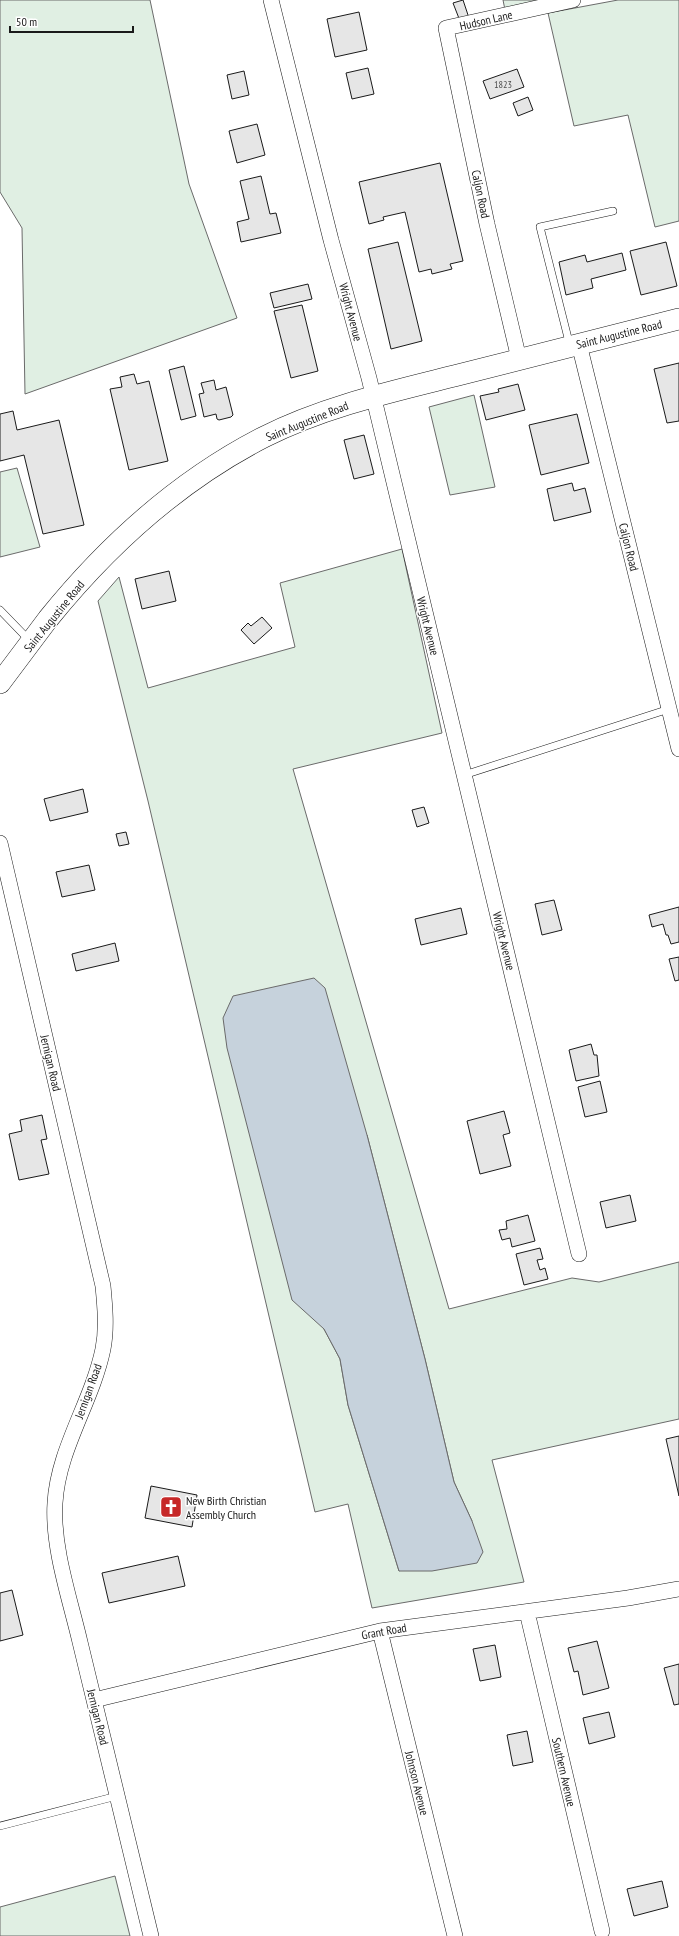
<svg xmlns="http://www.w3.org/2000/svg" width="679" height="1936" font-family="'PT Sans Narrow',sans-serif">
<rect width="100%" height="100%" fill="#fff"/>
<path fill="#e0efe3" stroke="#6a6a6a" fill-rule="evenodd" d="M0 0H150L189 184 237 318 25 394 22 228 0 192Z
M503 0H545L505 10Z
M618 0H679V221L655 227 628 115 574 126 548 13Z
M474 395 495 487 450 495 429 407Z
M17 468 40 547 0 557V472Z
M402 549 442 733 293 769 449 1309 572 1278 599 1282 679 1262V1419L492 1460 524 1582 372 1608 348 1504 315 1512 148 801 98 601 119 577 148 688 295 647 280 583ZM367 1135 425 1359 454 1482 472 1521 399 1571 348 1405 340 1359 324 1329Z
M115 1876 130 1936H0V1907Z"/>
<path fill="#c6d2dc" stroke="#6a6a6a" d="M314 978 325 988 367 1135 425 1359 454 1482 472 1521 483 1552 477 1563 432 1571H399L348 1405 340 1359 324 1329 292 1300 227 1048 223 1018 233 996Z"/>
<path fill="#e6e6e6" stroke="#1a1a1a" d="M463 0 469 18 460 21 453 3Z
M359 12 367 50 335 57 327 19Z
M368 68 374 94 352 99 346 73Z
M517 69 524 87 490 99 483 81Z
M244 71 249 95 232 99 227 75Z
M528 97 533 110 518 116 513 103Z
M257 124 265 155 237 163 229 131Z
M440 163 463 261 450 264 452 269 432 274 431 269 419 272 405 212 383 217 384 220 369 224 359 182Z
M261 176 270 214 276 213 281 233 241 242 237 222 249 219 240 181Z
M398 242 422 341 391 349 368 249Z
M666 242 677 286 641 295 630 251Z
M622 253 626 270 591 279 593 288 566 295 559 262 585 255 587 262Z
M308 284 312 299 274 308 270 293Z
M302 305 318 371 291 378 274 311Z
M679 363V421L667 423 654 369Z
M184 366 196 416 181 420 169 370Z
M134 374 137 384 149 381 168 461 129 470 110 389 122 387 120 377Z
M214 380 216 390 226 387 233 415 231 417 219 420 217 419 216 414 204 417 199 394 204 393 201 383Z
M518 384 525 410 486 420 480 396 499 392 498 389Z
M13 411 17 430 59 420 84 525 43 534 24 455 0 461V414Z
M577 414 589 463 541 475 529 425Z
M364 435 374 474 354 479 344 440Z
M572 483 574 491 585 488 591 512 554 521 547 489Z
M169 571 176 601 142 609 135 579Z
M262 617 272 628 254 644 241 630 248 623 251 626Z
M83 789 88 812 50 821 44 799Z
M424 807 429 823 417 827 412 810Z
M126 832 129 844 119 846 116 834Z
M89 865 95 890 62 897 56 872Z
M554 900 562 930 542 935 535 904Z
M679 907V942L671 944 668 935H666L663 924 652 927 649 915Z
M461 908 467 934 421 945 415 919Z
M115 943 119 961 76 971 72 954Z
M679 957V980L675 981 669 959Z
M591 1044 594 1055H597L599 1076 576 1081 569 1050Z
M600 1081 607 1112 585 1117 578 1087Z
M504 1111 510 1133 503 1135 511 1166 480 1174 467 1121Z
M42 1115 47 1139 41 1140 49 1174 19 1180 9 1134 22 1131 20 1120Z
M630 1195 636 1221 606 1228 600 1202Z
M528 1215 535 1241 512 1247 510 1238 502 1240 499 1230 507 1229 506 1221Z
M540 1248 543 1259 537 1260 540 1270 545 1268 548 1279 524 1285 516 1254Z
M679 1436V1496L666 1439Z
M151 1486 197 1495 192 1527 145 1518Z
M178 1556 185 1586 109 1603 102 1573Z
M12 1590 23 1635 0 1641V1593Z
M597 1641 609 1688 583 1695 578 1671 574 1672 568 1648Z
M495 1645 501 1677 480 1681 473 1649Z
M679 1664V1704L674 1705 664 1668Z
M609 1712 615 1737 589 1744 583 1718Z
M527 1731 533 1762 513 1766 507 1735Z
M662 1881 668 1907 634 1916 627 1889Z"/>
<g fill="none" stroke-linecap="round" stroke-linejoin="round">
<g stroke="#1a1a1a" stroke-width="8">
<path id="service" d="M570 346 540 227 613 211
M0 610 29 640
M464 775 669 709
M0 1826 117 1796"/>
</g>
<g stroke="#1a1a1a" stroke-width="16">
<path id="minor" d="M271 0 331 240 369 378 579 1254
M579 344 679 749
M519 359 487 224 446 28 573 0
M0 843 103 1286C105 1307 107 1328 103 1349 92 1402 58 1449 55 1503 52 1547 70 1599 80 1642 103 1740 127 1838 151 1936
M527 1612 602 1931
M380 1631 455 1936
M94 1700 380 1631 628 1598 679 1589"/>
</g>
<g stroke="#1a1a1a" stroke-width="22">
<path id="secondary" d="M0 683C16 662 32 640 48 619 107 546 180 480 264 437 323 407 390 392 454 376 529 357 604 338 679 319"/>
</g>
<use href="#service" stroke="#fff" stroke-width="7"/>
<use href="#minor" stroke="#fff" stroke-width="15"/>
<use href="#secondary" stroke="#fff" stroke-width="21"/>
</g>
<defs>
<g id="church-square" transform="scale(1.15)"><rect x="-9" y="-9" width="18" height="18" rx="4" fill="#c62828" stroke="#fff"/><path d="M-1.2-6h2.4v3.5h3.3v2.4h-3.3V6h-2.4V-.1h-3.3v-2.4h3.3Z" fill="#fff"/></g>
</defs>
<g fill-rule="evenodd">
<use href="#church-square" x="171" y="1507"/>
</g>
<g text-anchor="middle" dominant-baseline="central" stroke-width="3" stroke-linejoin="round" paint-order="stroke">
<g font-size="10" fill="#4d4d4d">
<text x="503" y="84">1823</text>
</g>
<g font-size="12" fill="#1a1a1a" stroke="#fff">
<text transform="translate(486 20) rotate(-13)">Hudson Lane</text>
<text transform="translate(481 194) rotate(78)">Caljon Road</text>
<text transform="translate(351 312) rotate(75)">Wright Avenue</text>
<text transform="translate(619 334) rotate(-14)">Saint Augustine Road</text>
<text transform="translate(307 421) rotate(-22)">Saint Augustine Road</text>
<text transform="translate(629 547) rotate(76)">Caljon Road</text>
<text transform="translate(54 616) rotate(-51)">Saint Augustine Road</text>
<text transform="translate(428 626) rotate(76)">Wright Avenue</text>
<text transform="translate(504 941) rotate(76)">Wright Avenue</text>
<text transform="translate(51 1063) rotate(77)">Jernigan Road</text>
<text transform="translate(88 1391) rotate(-70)">Jernigan Road</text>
<text transform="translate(384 1631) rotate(-10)">Grant Road</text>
<text transform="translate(98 1717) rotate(76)">Jernigan Road</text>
<text transform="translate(564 1772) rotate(77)">Southern Avenue</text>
<text transform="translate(417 1783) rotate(76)">Johnson Avenue</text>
</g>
<g font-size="12" fill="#1a1a1a" stroke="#fff" text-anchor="start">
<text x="186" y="1500">New Birth Christian<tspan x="186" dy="14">Assembly Church</tspan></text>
</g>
</g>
<path d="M10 26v6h123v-6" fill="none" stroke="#1a1a1a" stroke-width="2"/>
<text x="16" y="26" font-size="12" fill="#1a1a1a" stroke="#ffffff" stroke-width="3" paint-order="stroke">50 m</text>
</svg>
